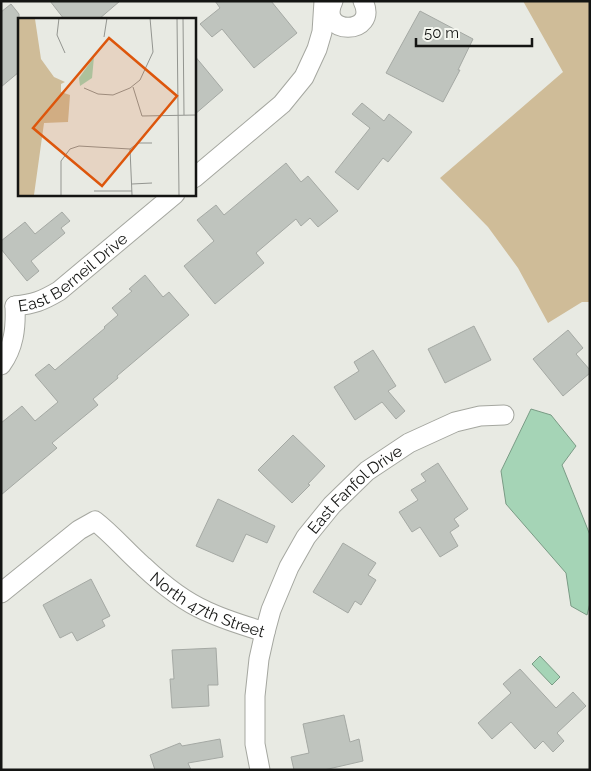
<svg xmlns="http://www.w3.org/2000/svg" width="591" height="771" font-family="Raleway,sans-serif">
<rect width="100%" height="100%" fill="#e8eae3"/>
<path fill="#cfbc98" d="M523 1H590V302H582L548 323 518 268 488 227 440 178 563 72Z"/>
<path fill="#a5d4b6" stroke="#7a9b85" d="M531 409 551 415 576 446 562 465 590 535V603L587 615 571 606 566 573 506 504 501 471Z
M540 656 560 677 552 685 532 664Z"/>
<path fill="#bfc4be" stroke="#a5a9a4" d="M50 1H120L99 19H64Z
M215 1H271L297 33 254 68 222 29 212 37 200 24 220 8Z
M11 4 19 14V72L1 87V12Z
M420 11 473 39 458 70H460L443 102 386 73Z
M194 55 223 90 194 115Z
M362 103 384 121 389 114 412 132 388 162 383 158 358 190 335 172 370 128 352 114Z
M286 163 301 182 308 176 338 211 318 227 310 218 301 226 296 219 256 253 264 263 215 304 184 266 214 241 197 220 216 205 224 215Z
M62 212 70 221 61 228 65 233 31 261 39 271 27 281 1 249V241L25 222 35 234Z
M145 275 163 297 169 292 189 315 117 376 118 378 93 399 98 405 52 443 57 448 1 495V423L22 406 35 421 58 402 35 375 49 364 55 370 105 328 104 327 118 315 112 308 132 291 129 289Z
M474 326 491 360 445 383 428 349Z
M568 330 583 348 576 354 590 370V373L563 396 533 359Z
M373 350 396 386 388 391 405 411 396 419 382 402 355 420 334 387 359 371 354 362Z
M293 435 325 466 308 484 310 485 292 503 258 470Z
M438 463 468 509 454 519 459 526 450 532 458 546 440 557 420 527 412 532 399 512 418 500 411 490 426 481 421 474Z
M218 499 275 526 267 543 246 534 233 562 196 546Z
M343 543 376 563 368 575 376 580 361 605 355 601 348 613 313 592Z
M91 579 110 616 102 620 105 626 77 641 72 632 60 638 43 605Z
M216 648 218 685H208L209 706 172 708 170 679H174L172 650Z
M520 669 556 708 573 692 586 706 557 733 564 741 553 752 543 741 535 749 511 722 492 739 478 723 511 693 503 684Z
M344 715 350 742 359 739 363 761 324 770H294L291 757 309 753 303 724Z
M220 739 223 757 188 763 191 770H155L150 755 180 743 182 746Z"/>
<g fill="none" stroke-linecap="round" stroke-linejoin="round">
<g stroke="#a5a7a0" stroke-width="21">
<g id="minor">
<path d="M333 1C316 36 380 36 363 1"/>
<path d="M194 178 282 104 304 77 317 49 322 32 324 1"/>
<path id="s1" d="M15 306C34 304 42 301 59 291L175 194"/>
<path d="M1 365C14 347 16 328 15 306"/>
<path id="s2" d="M1 593 79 530 95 521C112 534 126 551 143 566 161 583 183 601 206 611 225 620 245 626 265 632"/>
<path id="s3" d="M260 770 255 744V696L259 659 265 632 271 610 289 567 306 537 332 505 367 471 409 443 455 422 480 416 504 415"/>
</g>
</g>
<use href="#minor" stroke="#fff" stroke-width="19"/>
</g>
<g text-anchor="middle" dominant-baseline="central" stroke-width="4" stroke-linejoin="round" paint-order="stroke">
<g font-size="16" fill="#141513" stroke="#f5f7f0">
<text stroke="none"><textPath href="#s1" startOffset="68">East Berneil Drive</textPath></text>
<text stroke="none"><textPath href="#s3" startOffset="312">East Fanfol Drive</textPath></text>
<text stroke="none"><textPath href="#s2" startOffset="261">North 47th Street</textPath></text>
</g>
</g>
<g transform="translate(18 18)">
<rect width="178" height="178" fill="#e8eae3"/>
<path d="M0 0 17 1 23 41 36 59 47 64 43 66V74L52 77 50 104 26 105 16 177H0Z" fill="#cfbc98"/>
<path d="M76 39 74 60 62 68 61 60Z" fill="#a5d4b6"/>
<path fill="none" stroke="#939590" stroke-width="1" d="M41 0 39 17 47 35M159 0 161 177M165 0 166 97M86 19 89 0M115 69 124 98 178 97M66 70 80 76 95 77 112 70 122 62 135 34 132 0M112 131 114 177M112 131 120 125H134M114 166 134 165M76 173H114M43 177V143L52 131 61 128 112 131"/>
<path fill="#dd560c" fill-opacity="0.15" stroke="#dd560c" stroke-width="2.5" d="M91 20 159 78 84 168 15 110Z"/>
<rect width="178" height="178" fill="none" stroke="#141513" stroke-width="2.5"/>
</g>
<rect width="591" height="771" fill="none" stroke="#141513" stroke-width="5"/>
<path d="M416 38v8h116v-8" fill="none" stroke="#141513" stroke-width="2.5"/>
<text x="424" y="38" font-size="15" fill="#141513" stroke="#f5f7f0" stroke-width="4" paint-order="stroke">50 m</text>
</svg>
